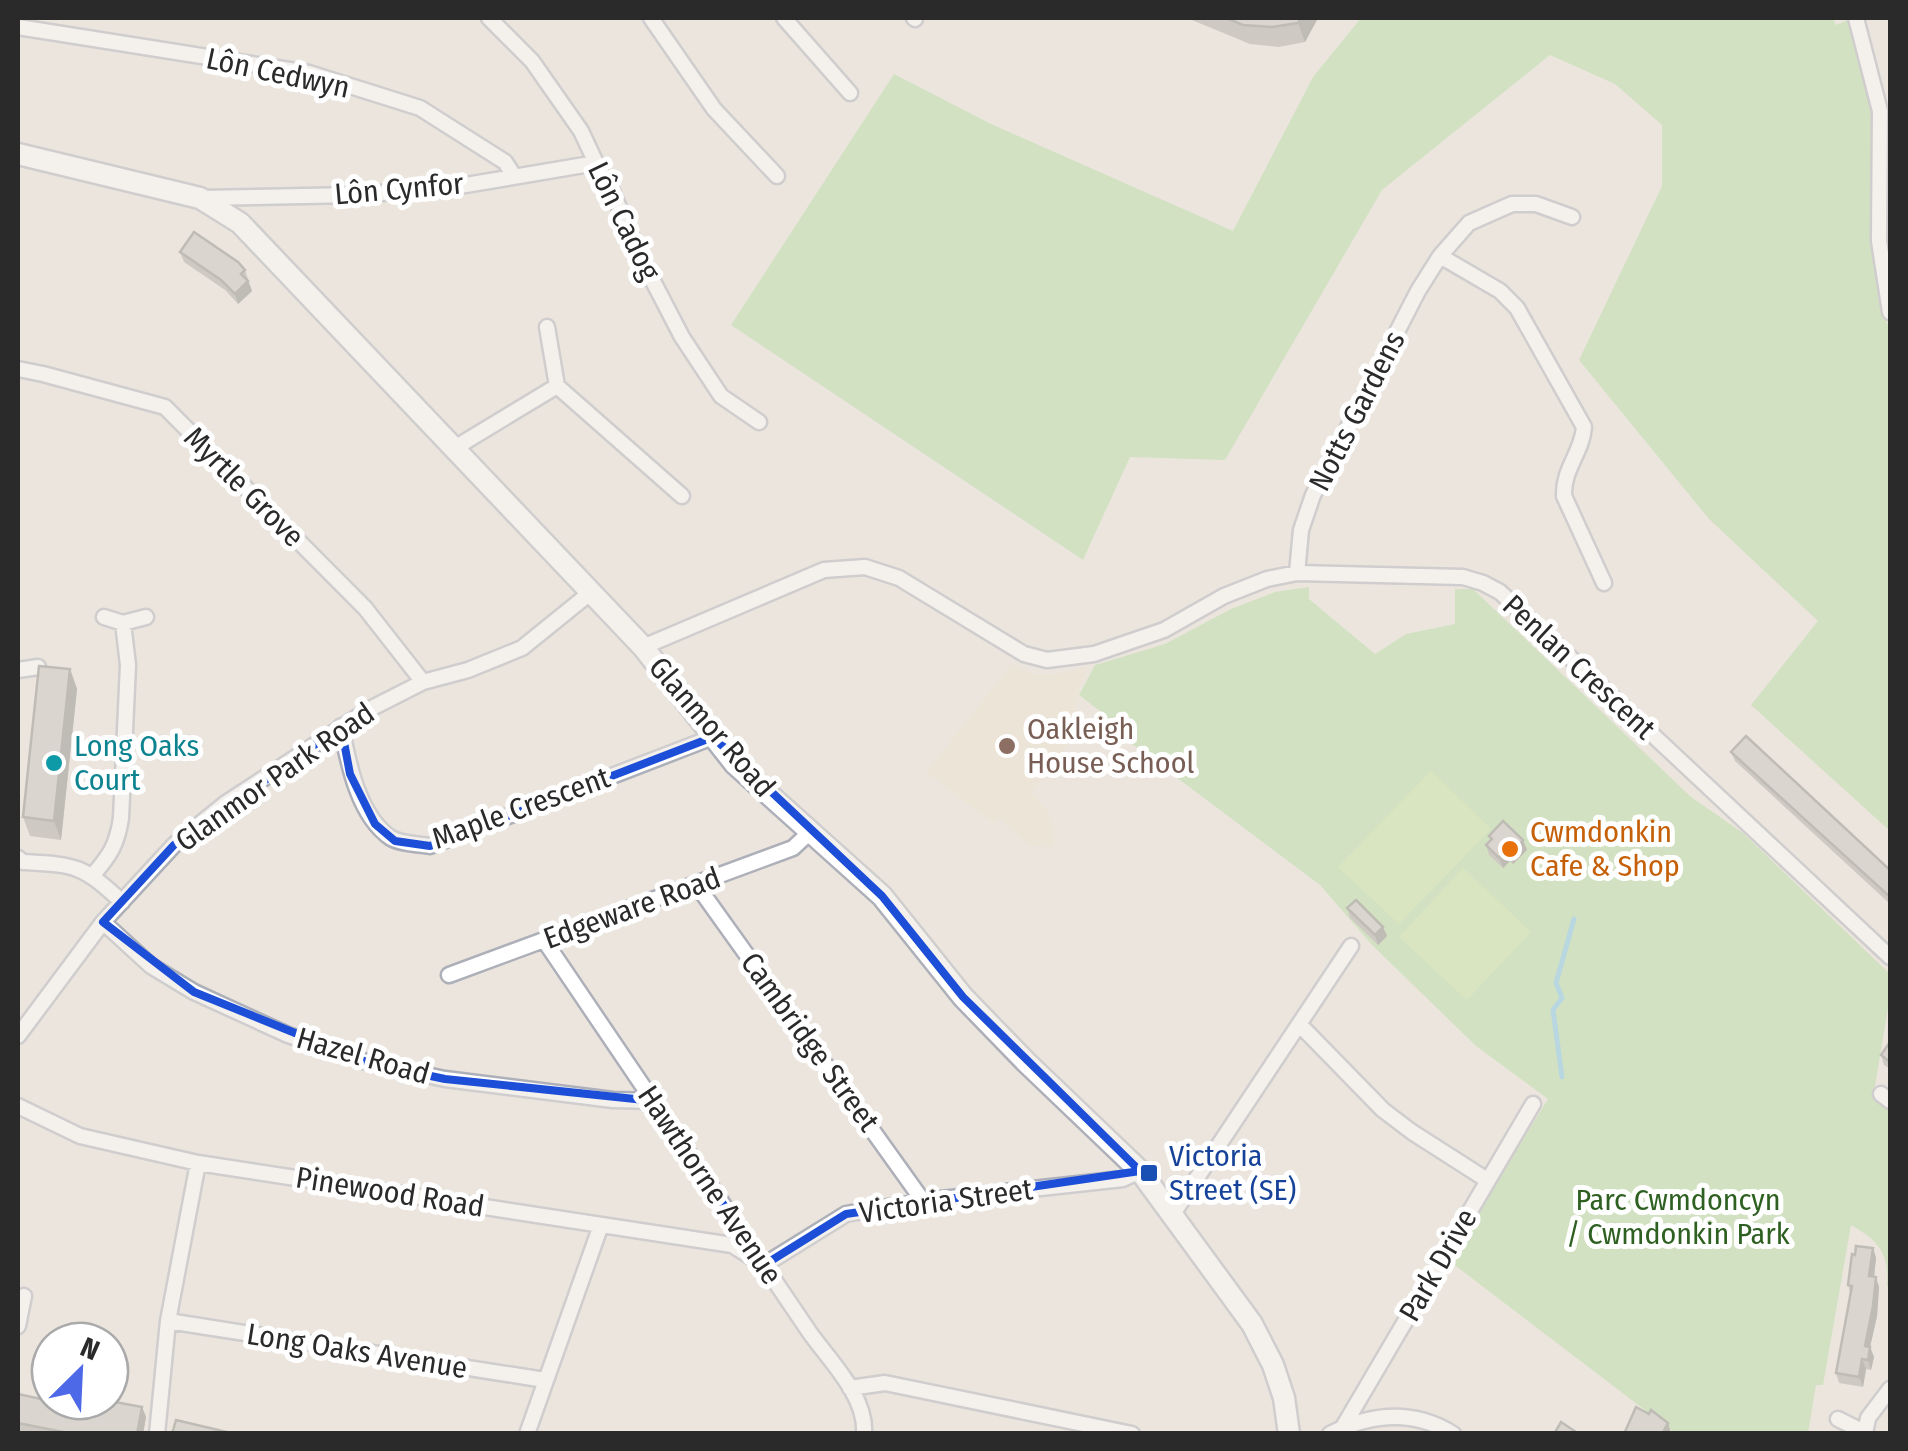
<svg xmlns="http://www.w3.org/2000/svg" width="1908" height="1451" font-family="'Fira Sans Condensed',sans-serif">
<rect width="100%" height="100%" fill="#ebe5de"/>
<path fill="#ebe2cf" d="M1012 664 1031 674H1056L1087 667 1074 709 1087 720 1031 793 1047 810 1053 825 1054 847 1030 846 999 818 993 823 926 772Z"/>
<path fill="#b4dc9f" d="M1361 18H1833L1836 25 1850 19 1874 102 1873 221 1880 296 1890 333V831L1751 705 1818 621 1709 519 1579 360 1662 186V125L1615 84 1550 55 1382 190 1225 460 1130 457 1083 560 731 325 894 74 991 124 1233 231 1313 77Z
M1309 587V599L1375 654 1406 634 1455 624V589H1473L1691 797 1743 833 1890 974V996L1873 1098 1890 1111V1288L1887 1286C1889 1253 1879 1241 1851 1225L1823 1385H1816L1808 1433H1675L1448 1260 1548 1099 1476 1046 1372 945 1320 885 1116 732 1104 714 1079 695 1095 665 1165 644 1231 609 1275 592Z"/>
<path fill="#c4e29c" d="M1431 771 1491 829 1399 924 1338 867Z
M1463 868 1531 932 1467 1000 1399 937Z"/>
<g fill="none" stroke-linecap="round" stroke-linejoin="round">
<path stroke="#7bc6e2" stroke-width="5" d="M1562 1077 1553 1010 1562 998 1556 983 1574 919"/>
<g stroke="#aeb0b9" stroke-width="19">
<path id="street" d="M489 18 532 61 581 131 596 163 611 189 641 258 682 337 721 396 759 422
M651 18 714 109 777 176
M784 18 850 93
M914 18 915 19
M1856 18 1880 111 1879 241 1890 312
M18 27 309 73 420 108 505 162 514 176
M200 198 355 195 448 188 596 163
M1440 256 1500 291 1517 308 1584 427C1582 453 1563 468 1564 496L1604 583
M547 327 557 386
M18 369 43 374 165 407 365 608 423 682
M453 449 557 386 682 496
M1297 573 1301 530 1313 495 1418 291 1440 256 1469 223 1512 204H1536L1572 217
M104 617 123 623 146 617
M643 647 824 570 865 567 899 578 1024 654 1047 660 1094 654 1164 630 1224 596 1267 579 1297 573 1463 577 1483 583 1500 592 1890 957
M18 670 38 667
M341 726C348 762 358 816 391 838 401 844 418 844 430 846L713 737
M18 858 23 862C77 865 82 865 122 902
M93 875C110 855 117 845 121 818L128 665 123 623
M696 884 923 1201
M103 922 151 966 194 992 288 1035 369 1063 445 1079 613 1100 654 1101
M544 940 810 1333C830 1361 867 1397 864 1434
M449 975 793 848 810 832
M1300 1025 1383 1110 1412 1132 1487 1180
M18 1036 103 922 174 845 226 803 368 710 423 682 468 670 522 648 590 593
M1881 1094 1890 1101
M18 1106 80 1136 198 1163 732 1245 764 1265
M1173 1214 1351 946
M764 1265 846 1214 923 1201 1123 1179 1140 1171
M168 1321 545 1380
M18 1326 24 1296
M850 1388 885 1383 1132 1434
M1838 1419 1864 1432
M1343 1427 1533 1104
M157 1434 168 1321 198 1163
M527 1434 601 1225
M1330 1434C1370 1414 1413 1409 1453 1434
M1865 1434 1868 1418 1890 1389"/>
</g>
<g stroke="#aeb0b9" stroke-width="25">
<path id="secondary" d="M18 154 200 198 240 223 643 647 735 764 882 896 963 997 1026 1062 1140 1171 1252 1324 1273 1365 1284 1398 1289 1434"/>
</g>
<use href="#street" stroke="#fff" stroke-width="14"/>
<use href="#secondary" stroke="#fff" stroke-width="20"/>
</g>
<path fill="#aaa7a3" d="M1187 18H1318L1305 42 1279 47 1250 44Z
M180 252 245 270 252 291 238 304 225 290 184 262Z
M70 669 77 689 61 840 30 836 23 817Z
M1731 752 1890 870V904L1735 761Z
M1489 836 1523 840 1527 850 1513 864 1510 861 1503 868 1489 855 1486 845 1490 840Z
M1347 908 1383 927 1387 936 1378 945 1350 918Z
M1890 1042V1069L1884 1065 1881 1055Z
M1873 1248 1876 1258 1874 1277 1879 1287 1877 1316 1870 1347 1874 1357 1871 1370 1866 1369 1863 1387 1839 1383 1836 1373 1850 1292 1848 1285 1855 1255Z
M18 1394 50 1400 142 1407 146 1417 143 1434 18 1432Z"/>
<path fill="#8b8884" d="M1301 18H1318L1305 42 1298 23Z
M248 281 252 291 238 304 235 294Z
M70 669 77 689 61 840 54 821Z
M1523 840 1527 850 1513 864 1510 854Z
M1506 851 1510 861 1503 868 1499 858Z
M1383 927 1387 936 1378 945 1375 935Z
M1873 1248 1876 1258 1873 1286 1869 1276Z
M1876 1277 1879 1287 1877 1316 1868 1356 1865 1346Z
M1870 1347 1874 1357 1871 1370 1868 1360Z
M1862 1359 1866 1369 1863 1387 1859 1377Z
M142 1407 146 1417 143 1434H137Z
M1668 1423 1671 1433 1662 1434Z"/>
<path fill="#c6c2bd" stroke="#8b8884" stroke-width="2.5" d="M1226 18H1301L1298 23 1272 27 1243 25Z
M194 232 238 262 245 270 241 274 248 281 235 294 221 280 180 252Z
M39 666 70 669 54 821 23 817Z
M1746 736 1890 870V897L1731 752Z
M1503 821 1523 840 1510 854 1506 851 1499 858 1486 845 1492 839 1489 836Z
M1356 900 1383 927 1375 935 1347 908Z
M1890 1042V1062L1881 1055Z
M1856 1246 1873 1248 1869 1276 1876 1277 1873 1306 1865 1346 1870 1347 1868 1360 1862 1359 1859 1377 1836 1373 1852 1286 1848 1285 1852 1254 1855 1255Z
M18 1394 50 1401H110L142 1407 137 1434H73L18 1423Z
M1636 1407 1649 1414 1651 1410 1668 1423 1662 1434H1624Z
M176 1420 235 1434H172Z
M1561 1422 1579 1434H1554Z"/>
<path d="M0 0H1908V1451H0ZM341 726 350 774 375 824 395 841 430 846 713 737 882 896 963 997 1140 1171 846 1214 764 1265 654 1101 445 1079 369 1063 194 992 103 922 174 845Z" fill="#ebe5de" fill-opacity=".55" fill-rule="evenodd"/>
<path fill="none" stroke="#1d4ed8" stroke-width="8" stroke-linejoin="round" d="M341 726 350 774 375 824 395 841 430 846 713 737 882 896 963 997 1140 1171 846 1214 764 1265 654 1101 445 1079 369 1063 194 992 103 922 174 845Z"/>
<circle fill="#8d6e63" stroke="#fff" stroke-width="4" cx="1007" cy="746" r="10"/>
<circle fill="#0f9aa8" stroke="#fff" stroke-width="4" cx="54" cy="763" r="10"/>
<circle fill="#e8710a" stroke="#fff" stroke-width="4" cx="1510" cy="849" r="10"/>
<rect fill="#1a4fb4" stroke="#fff" stroke-width="4" x="1139" y="1163" width="20" height="20" rx="5"/>
<g text-anchor="middle" dominant-baseline="central" stroke-width="10" stroke-linejoin="round" paint-order="stroke">
<g font-size="30" fill="#2a2a2a" stroke="#fff">
<text transform="translate(278 73) rotate(12)">Lôn Cedwyn</text>
<text transform="translate(399 189) rotate(-5)">Lôn Cynfor</text>
<text transform="translate(624 221) rotate(64)">Lôn Cadog</text>
<text transform="translate(1357 411) rotate(-63)">Notts Gardens</text>
<text transform="translate(244 487) rotate(45)">Myrtle Grove</text>
<text transform="translate(1579 667) rotate(43)">Penlan Crescent</text>
<text transform="translate(712 727) rotate(49)">Glanmor Road</text>
<text transform="translate(275 777) rotate(-35)">Glanmor Park Road</text>
<text transform="translate(521 808) rotate(-20)">Maple Crescent</text>
<text transform="translate(632 908) rotate(-20)">Edgeware Road</text>
<text transform="translate(810 1042) rotate(54)">Cambridge Street</text>
<text transform="translate(363 1056) rotate(16)">Hazel Road</text>
<text transform="translate(710 1185) rotate(56)">Hawthorne Avenue</text>
<text transform="translate(390 1192) rotate(9)">Pinewood Road</text>
<text transform="translate(946 1201) rotate(-8)">Victoria Street</text>
<text transform="translate(1438 1265) rotate(-60)">Park Drive</text>
<text transform="translate(357 1351) rotate(9)">Long Oaks Avenue</text>
</g>
<g font-size="30" fill="#785e54" stroke="#fff" text-anchor="start">
<text x="1027" y="729">Oakleigh<tspan x="1027" dy="34">House School</tspan></text>
</g>
<g font-size="30" fill="#0d838f" stroke="#fff" text-anchor="start">
<text x="74" y="746">Long Oaks<tspan x="74" dy="34">Court</tspan></text>
</g>
<g font-size="30" fill="#c56008" stroke="#fff" text-anchor="start">
<text x="1530" y="832">Cwmdonkin<tspan x="1530" dy="34">Cafe &amp; Shop</tspan></text>
</g>
<g font-size="30" fill="#164399" stroke="#fff" text-anchor="start">
<text x="1169" y="1156">Victoria<tspan x="1169" dy="34">Street (SE)</tspan></text>
</g>
<g font-size="30" fill="#2e6021" stroke="#fff">
<text x="1678" y="1200">Parc Cwmdoncyn<tspan x="1678" dy="34">/ Cwmdonkin Park</tspan></text>
</g>
</g>
<rect width="1908" height="1451" fill="none" stroke="#2a2a2a" stroke-width="40"/>
<g transform="translate(80 1371) rotate(24)"><circle r="48" fill="#ffffff" stroke="#aaaaaa" stroke-width="2.5"/>
<path d="M0-8L18 38L0 25L-18 38Z" fill="#4e69e8"/>
<text y="-15" font-size="28" font-weight="bold" text-anchor="middle" fill="#2a2a2a">N</text>
</g>
</svg>
